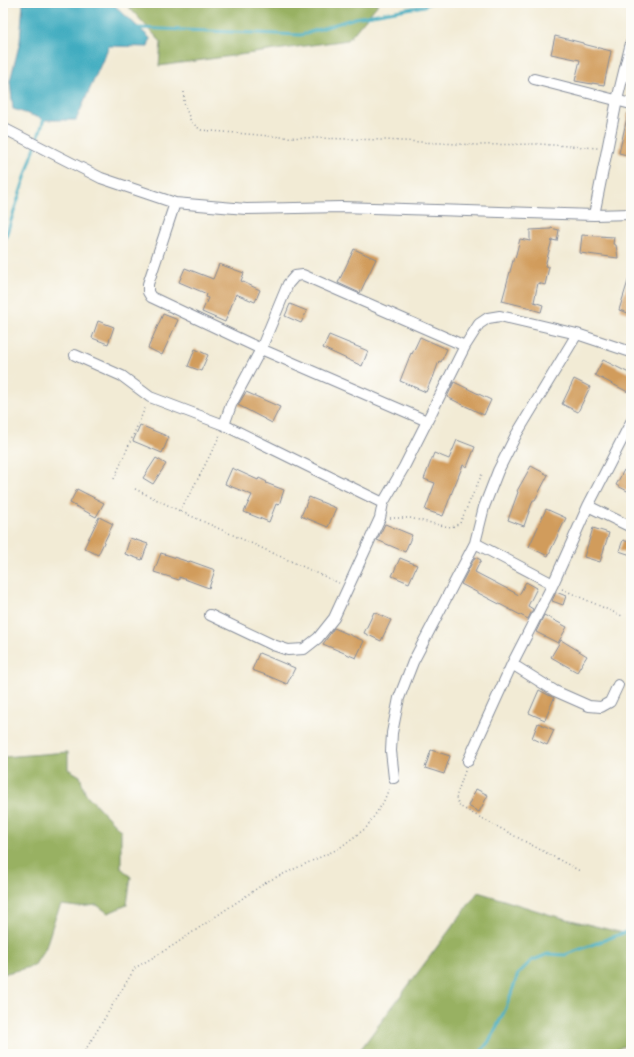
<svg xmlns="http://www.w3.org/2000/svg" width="634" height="1057" font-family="Itim,sans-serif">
<rect width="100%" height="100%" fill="#fdfcf7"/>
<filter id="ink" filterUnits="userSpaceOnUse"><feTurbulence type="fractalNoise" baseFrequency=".025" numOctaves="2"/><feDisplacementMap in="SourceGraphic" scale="8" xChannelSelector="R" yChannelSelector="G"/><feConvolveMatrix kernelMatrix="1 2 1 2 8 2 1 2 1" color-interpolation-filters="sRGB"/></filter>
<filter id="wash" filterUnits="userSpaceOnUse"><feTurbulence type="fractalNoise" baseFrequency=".012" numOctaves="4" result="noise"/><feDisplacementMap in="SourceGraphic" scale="16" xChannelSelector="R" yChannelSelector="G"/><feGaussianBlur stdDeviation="0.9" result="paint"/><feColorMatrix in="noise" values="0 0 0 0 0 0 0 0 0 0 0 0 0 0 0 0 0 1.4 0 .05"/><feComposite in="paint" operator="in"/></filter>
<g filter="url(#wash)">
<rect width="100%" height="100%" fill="#f2ebd5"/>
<path fill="#98b162" stroke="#5a7060" d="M125 3H379L348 40 159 66 161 42Z
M68 752V769L80 776 85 793 121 831V868L131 877 127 905 108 913 97 905 78 907 61 905 55 918 46 947 34 966 3 974V757Z
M478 892 551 915 631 935V1043L606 1054H357Z"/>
<path fill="#41acc0" stroke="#2e6e8f" d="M23 3H112L150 38 148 47 109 46 76 120H46L13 109 10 81 20 42Z"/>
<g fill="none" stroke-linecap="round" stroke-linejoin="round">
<path stroke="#41acc0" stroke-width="3" d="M138 28 301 35 355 18 424 6 430 3
M3 274 4 242 45 116
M479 1054 490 1040 506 1008 518 974 531 961 548 954 565 955 631 930"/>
</g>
<g id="blocks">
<path fill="#d19c5c" d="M555 36 583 43V44L611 51 604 85 592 83V84L575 81 580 60 551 54Z
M628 113 631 114V156L619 153Z
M551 228 559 230 557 241 552 240 545 266 549 267 545 285 538 283 534 302 543 305 541 312 531 309V308L502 301 514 257 515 258 520 239 530 241V230L551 229Z
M582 235 614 237 613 244 616 245 618 258 580 253Z
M354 249 376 259 360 293 338 283Z
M219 264 244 273 241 281 260 290 255 302 236 294 225 322 202 312 208 298 206 297 207 294 179 282 185 268 213 279Z
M629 278H631V314L619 310Z
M290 304 307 311 301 323 285 316Z
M163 314 178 320 162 355 148 348Z
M98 321 114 327 108 344 92 338Z
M329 335 368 351 362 366 323 348Z
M420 337 447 349 441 362 439 361 433 378H432L426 392 400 381 411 353 412 354Z
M195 349 208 355 201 371 188 366Z
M603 360 631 374V387L628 392 595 375Z
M574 379 590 387 578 412 562 404Z
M454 382 491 400 484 415 447 397Z
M246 392 280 407 272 423 238 405Z
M140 425 169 437 162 453 133 441Z
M457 440 475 447 467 467 463 465 452 492 443 516 425 510 435 483 424 479 434 453 449 459Z
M156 458 166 464 153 484 143 478Z
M531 466 548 475 535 500H533L524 526 508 520 518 492 517 491Z
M232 468 258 480 259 478 267 482 266 483 284 490 279 505 276 504 269 522 244 512 252 495 225 484Z
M624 470 631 474V493L616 485Z
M77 489 104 503 96 517 70 503Z
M309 497 336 508 328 527 301 516Z
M546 509 566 518 548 556 529 547Z
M99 517 113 524 98 555 84 548Z
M385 524 412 535 405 552 377 540Z
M593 528 609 533 600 562 584 557Z
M130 538 148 544 142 560 125 554Z
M623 540 631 543V555L619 551Z
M161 553 189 562 190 561 215 570 209 588 179 577V580L154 572Z
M475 557 481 560 475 572 519 595 526 582 537 588 528 606 533 609 528 619 461 584Z
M400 558 417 565 409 583 392 576Z
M556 592 566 596 563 605 552 601Z
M374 612 391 620 381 641 364 633Z
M544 615 567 627 558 643 536 632Z
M334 628 364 641 356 658 323 644Z
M561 640 587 656 577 672 551 657Z
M259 653 295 668 287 684 266 675 252 670Z
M539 690 554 698 545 720 529 713Z
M538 723 554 730 547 745 532 738Z
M431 750 450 756 444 774 425 768Z
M476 789 488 795 479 812 468 806Z"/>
</g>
</g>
<g filter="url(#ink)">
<use href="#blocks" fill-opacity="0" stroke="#868d9a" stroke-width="1"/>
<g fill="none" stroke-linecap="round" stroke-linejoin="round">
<g stroke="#868d9a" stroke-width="12">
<path id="minor" d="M534 79 631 104
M3 128 101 178 175 203 246 209 341 207 594 215 631 214
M175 203 148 284V292L151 297 261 349 288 284 295 276 303 275 465 346
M594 215 617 100 631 43
M75 355 122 376 150 397 224 425 383 503
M224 425 231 405 261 349 427 421
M588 506 631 527
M475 543 553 584
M210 615 273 645 288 650 304 649 318 638 334 618 380 518 383 503 404 467 465 346 479 324 488 318 500 316 577 334 631 352
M512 664 555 691 589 706 601 707 610 702 618 685
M468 761 512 664 553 584 588 506 631 422
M394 778 391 751 392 733 399 698 413 662 475 543 484 507 498 471 516 435 577 334"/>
</g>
<path stroke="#868d9a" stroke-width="1.5" stroke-dasharray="1 3" stroke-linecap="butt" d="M184 92V103L191 122 201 130 281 137 384 140 477 145 539 144 598 148
M114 479 146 406
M135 489 180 511 339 583
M180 511 200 475 220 435
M390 518H410L444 526 452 527 460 523 482 474
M562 589 622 616
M465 771 456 797 459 806 580 871
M83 1054 135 968 174 945 268 881 338 849 366 828 383 803 390 786"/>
<use href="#minor" stroke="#fff" stroke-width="10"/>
</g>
</g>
<rect width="634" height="1057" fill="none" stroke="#fdfcf7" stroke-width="16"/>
</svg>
